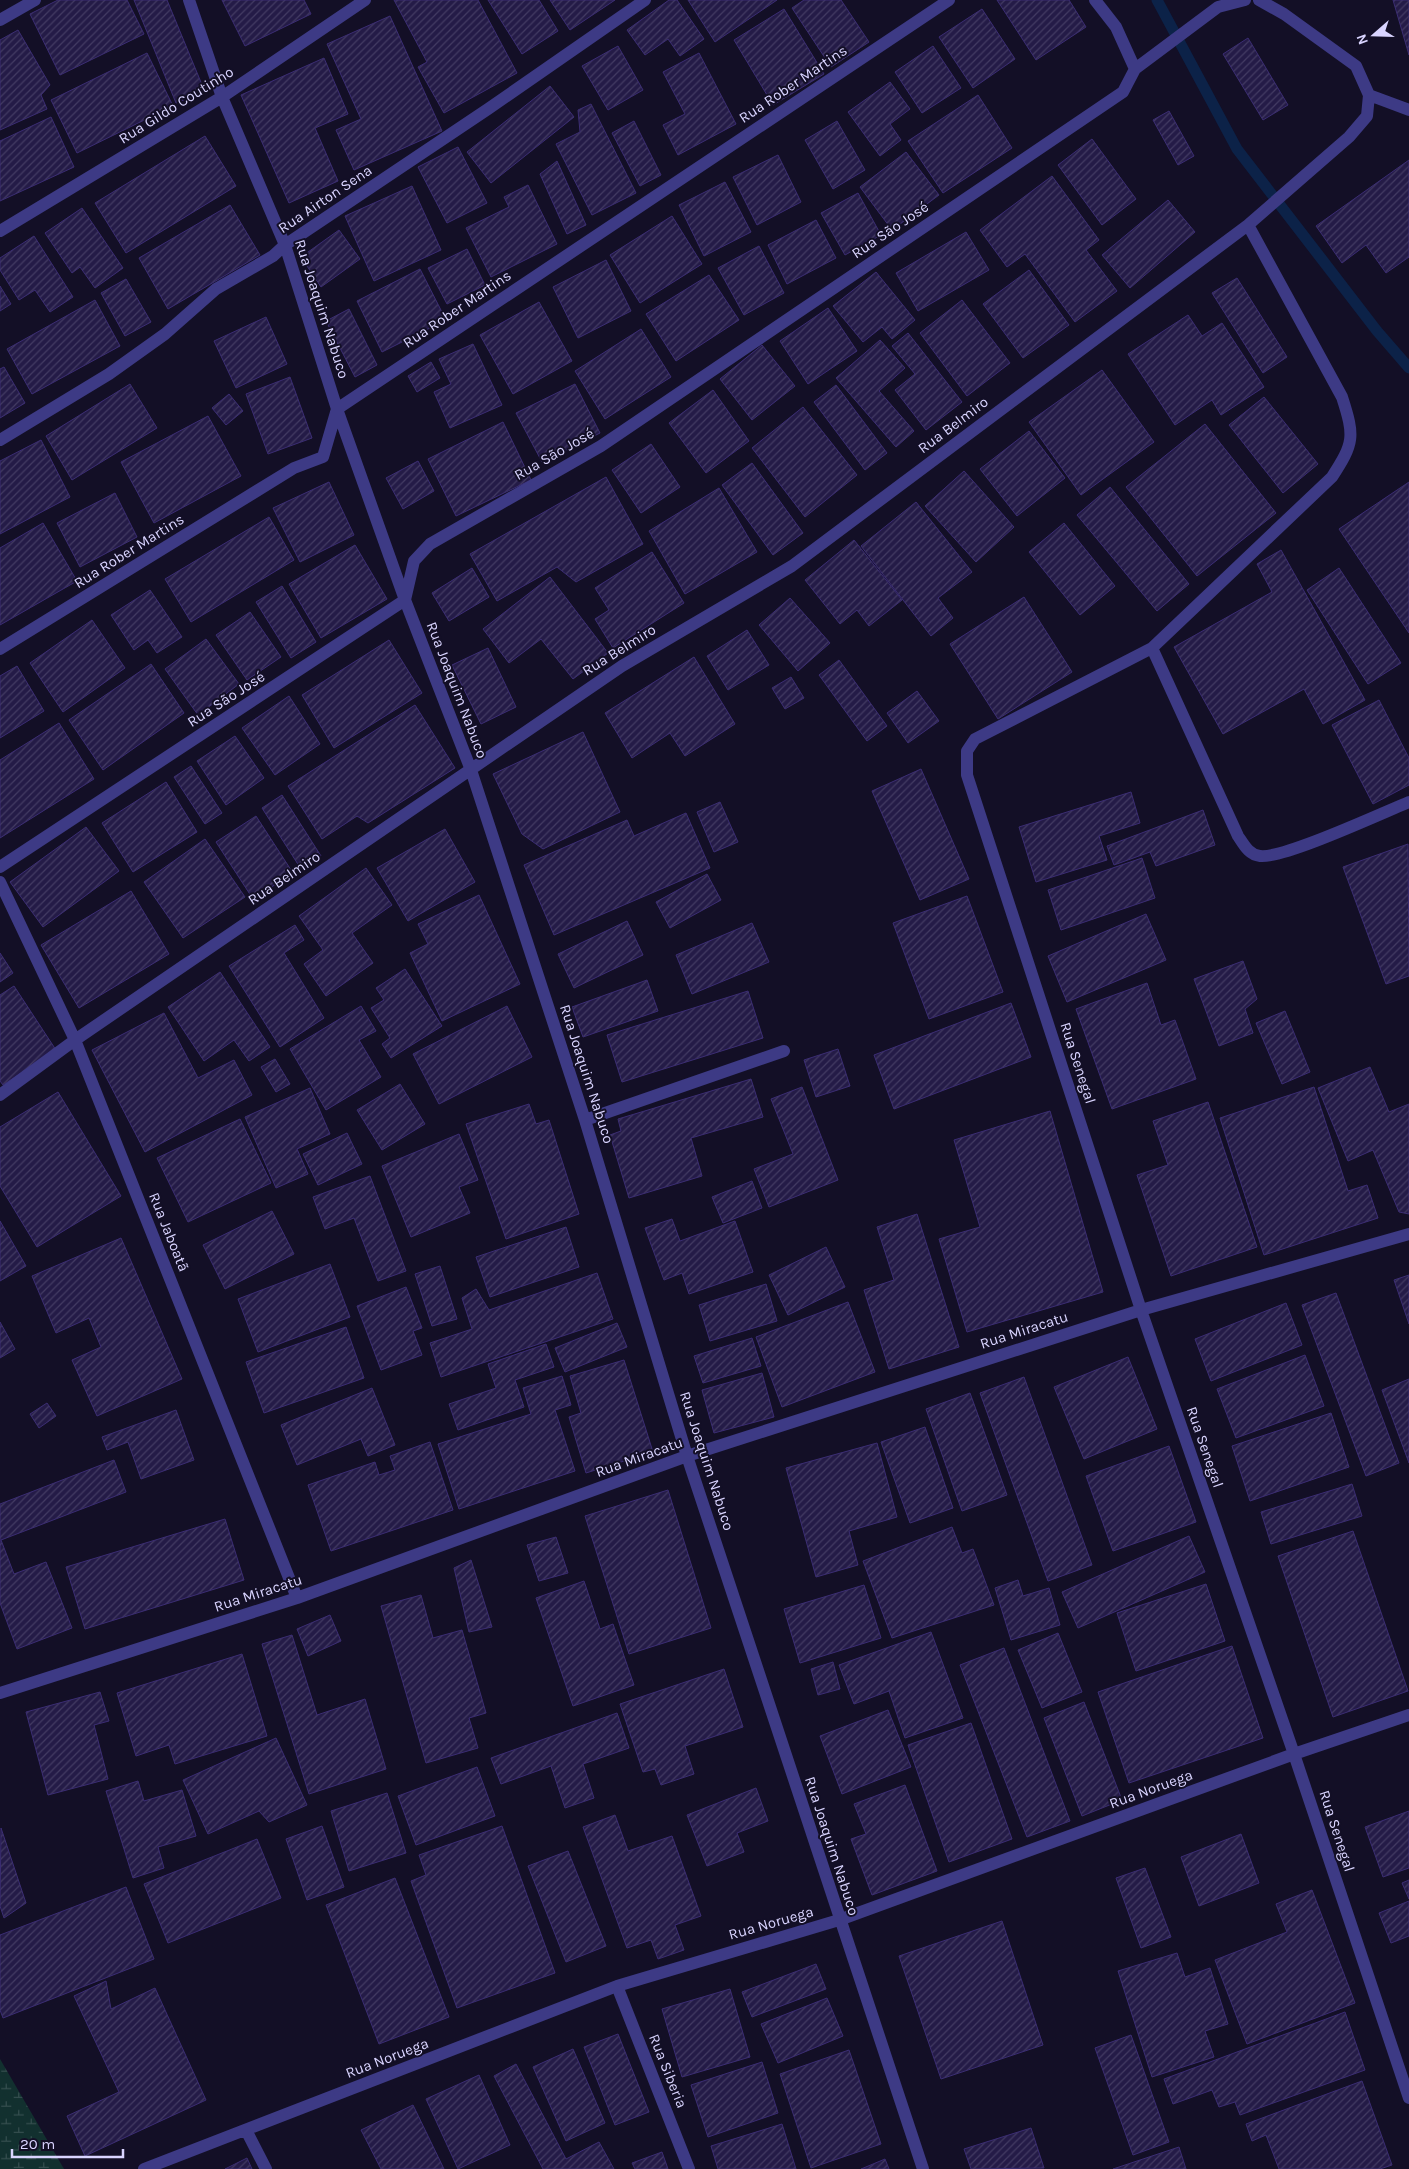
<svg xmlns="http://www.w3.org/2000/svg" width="1409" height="2169" font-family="Karla,sans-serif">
<defs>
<pattern id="wetland-marsh" width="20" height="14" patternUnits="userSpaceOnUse" patternTransform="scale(1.25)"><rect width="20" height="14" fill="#12302f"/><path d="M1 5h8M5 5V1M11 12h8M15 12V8" fill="none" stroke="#344d4e"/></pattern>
<pattern id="building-hatch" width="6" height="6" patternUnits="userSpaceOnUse" patternTransform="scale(1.25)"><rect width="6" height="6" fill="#241b47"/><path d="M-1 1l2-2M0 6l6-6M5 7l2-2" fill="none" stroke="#433b63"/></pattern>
</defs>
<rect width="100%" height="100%" fill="#130f26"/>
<path fill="url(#wetland-marsh)" d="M0 2059 64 2169H0Z"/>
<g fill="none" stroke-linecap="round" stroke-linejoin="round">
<path stroke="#0c2248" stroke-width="11" d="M1157 0 1237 149 1377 331 1409 368"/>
</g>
<path fill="url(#building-hatch)" stroke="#3b2d73" d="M58 0H127L144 34 60 75 30 14Z
M134 0H167L205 92 176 103Z
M222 0H304L311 14 245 46Z
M394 0H478L517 73 444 113 418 67 427 62Z
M488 0H539L558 31 522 54Z
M550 0H615L570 30Z
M669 0H677L704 39 680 56 668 39 645 55 627 30Z
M688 0H777L715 42Z
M804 0H841L869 42 831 67 792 8Z
M997 0H1069L1086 27 1036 60Z
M1393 0H1409V55Z
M784 9 824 74 773 105 734 40Z
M982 9 1015 59 973 88 939 37Z
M390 16 442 131 354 170 336 130 361 119 327 44Z
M18 30 50 85 41 95 47 109 0 130V40Z
M1248 38 1288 105 1263 120 1223 54Z
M618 46 643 90 608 110 582 66Z
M933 46 961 88 922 113 895 72Z
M147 53 173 106 77 153 51 100Z
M699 53 736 124 678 155 663 125 685 114 663 72Z
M324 58 348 114 315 128 338 181 289 203 241 95Z
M890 82 910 109 890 124 901 140 880 156 848 112Z
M550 86 574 117 491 183 467 152Z
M978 95 1012 148 943 193 908 141Z
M591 104 636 193 592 215 556 144 580 132 578 110Z
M1169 111 1194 156 1178 165 1153 120Z
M51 117 74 167 0 201V141Z
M634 121 661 175 640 186 612 133Z
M837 121 865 170 833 189 805 140Z
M205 136 236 186 126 253 95 203Z
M1092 139 1136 199 1102 225 1058 165Z
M458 147 487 203 447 223 418 167Z
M906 152 939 195 892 230 860 187Z
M778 155 801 202 757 225 733 177Z
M1409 160V257L1386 273 1366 245 1342 263 1316 226Z
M557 161 586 225 567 234 540 174Z
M1052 176 1099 240 1086 250 1117 291 1075 322 1025 254 1007 267 980 230Z
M725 182 751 232 704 256 679 205Z
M528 185 557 244 491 277 466 228 509 207 504 197Z
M412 186 441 250 374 281 345 216Z
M858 193 881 235 845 255 821 213Z
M1168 200 1195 232 1130 288 1102 255Z
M230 205 260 255 168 309 139 258Z
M82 208 123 268 95 288 80 267 72 273 45 233Z
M672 216 702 264 640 303 610 255Z
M816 220 836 258 787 284 768 245Z
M339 230 360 259 321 287 301 257Z
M966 232 989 270 918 311 896 273Z
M34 236 73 297 50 312 35 290 19 300 0 270V258Z
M759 246 784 293 744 315 718 268Z
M467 249 485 285 447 304 428 268Z
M606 260 631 311 578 338 553 287Z
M420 269 446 320 382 352 357 301Z
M1029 270 1069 325 1023 358 983 304Z
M876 272 915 320 892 339 882 327 863 342 833 306Z
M709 275 739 320 676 361 646 314Z
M1237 278 1287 357 1263 373 1212 293Z
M126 279 151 322 125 336 101 293Z
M0 286 11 304 0 311Z
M95 300 120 346 32 394 7 349Z
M962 300 1010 363 967 396 920 333Z
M539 302 572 361 513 394 480 335Z
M828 308 857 351 808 384 780 341Z
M349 309 377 365 355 377 326 321Z
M1188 315 1202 336 1222 323 1264 387 1221 415 1212 400 1175 425 1128 354Z
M266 317 287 364 236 388 214 341Z
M641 329 671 377 605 419 575 371Z
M908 333 962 402 926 430 895 390 915 374 892 346Z
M880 340 905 368 879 391 914 431 896 447 836 378Z
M473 344 502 405 450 428 434 392 451 384 439 359Z
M762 345 795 386 752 420 720 379Z
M431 362 440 378 417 392 408 376Z
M4 367 25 403 0 418V369Z
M1102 370 1154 442 1081 495 1029 422Z
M290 377 312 438 268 454 246 394Z
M130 384 157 428 72 480 46 436Z
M575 384 600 433 542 462 516 413Z
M836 385 887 453 865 470 814 402Z
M713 390 749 441 706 473 669 423Z
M229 394 243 411 226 425 212 408Z
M1264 397 1318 464 1283 493 1229 425Z
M803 407 857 475 805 517 752 448Z
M208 416 241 476 154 523 121 462Z
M503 422 531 480 456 516 428 459Z
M1205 424 1276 513 1197 576 1126 487Z
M1029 431 1065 478 1017 516 980 469Z
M41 440 70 497 0 534V461Z
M651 444 680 487 641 513 612 470Z
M418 461 434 491 403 509 386 478Z
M752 463 803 533 773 555 722 485Z
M964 471 1014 527 976 562 925 506Z
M606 477 643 544 576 582 557 567 497 601 470 554Z
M329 482 354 535 300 562 273 508Z
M1409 482V633L1339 529Z
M1110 487 1189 584 1157 611 1077 515Z
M719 488 757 552 685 594 649 531Z
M115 493 137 537 80 567 57 523Z
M916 502 972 572 938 598 953 618 931 636 861 546Z
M269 517 294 560 191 622 165 579Z
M43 523 77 581 0 625V548Z
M1064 523 1115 586 1080 615 1029 552Z
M854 540 902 600 869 626 857 610 840 624 805 580Z
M355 545 387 599 321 638 289 584Z
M1281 550 1365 700 1323 724 1304 689 1223 734 1174 647 1272 592 1257 564Z
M652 552 684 603 613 648 595 619 609 610 595 588Z
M472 568 489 597 449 621 432 593Z
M1339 568 1401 663 1368 684 1307 590Z
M550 577 608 653 573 679 541 639 509 663 483 629Z
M282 586 316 642 291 658 256 602Z
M150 590 182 637 157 653 148 640 134 650 111 615Z
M1024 597 1072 672 998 719 950 644Z
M790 598 830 643 798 671 759 625Z
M250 612 281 657 247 680 216 635Z
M92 620 125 668 63 712 30 663Z
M747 630 769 665 728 690 707 656Z
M206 639 239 684 198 715 165 669Z
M389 640 422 693 334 748 302 695Z
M488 648 516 707 481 724 452 665Z
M694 657 735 724 685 756 670 733 632 758 605 713Z
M839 660 887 726 867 741 819 675Z
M151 664 184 713 103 770 69 720Z
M17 666 44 711 0 738V676Z
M791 677 804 698 785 709 772 688Z
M917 691 939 721 908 743 887 713Z
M289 696 320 744 275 775 242 728Z
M1379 700 1409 758V785L1373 804 1332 725Z
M415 705 455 768 368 823 357 816 322 839 288 786Z
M59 723 94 779 0 838V760Z
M583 732 620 812 543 849 522 834 493 774Z
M235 736 264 778 226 805 197 761Z
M191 766 222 813 205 824 174 777Z
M921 769 969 879 920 900 872 791Z
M166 782 197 832 133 872 102 823Z
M1131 792 1140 823 1099 836 1107 860 1036 882 1019 827Z
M282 795 321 856 301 869 262 808Z
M720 802 738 842 714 852 697 812Z
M1203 810 1215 845 1156 866 1150 852 1114 865 1107 846Z
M686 813 710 868 554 935 524 865 627 820 634 836Z
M256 816 293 873 253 899 216 842Z
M86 827 119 871 43 927 10 882Z
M445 829 475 882 408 921 377 868Z
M205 839 245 897 183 938 144 882Z
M1408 844 1409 976 1386 984 1343 867Z
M1142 858 1155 898 1061 930 1048 890Z
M366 868 392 905 352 933 373 963 326 996 304 964 323 950 299 916Z
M707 874 721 900 670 928 656 902Z
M131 891 169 954 79 1008 41 945Z
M479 895 520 984 442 1021 410 953 428 944 418 924Z
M967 896 1003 992 929 1019 893 923Z
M1146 914 1166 960 1067 1002 1048 956Z
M627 921 643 955 574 988 558 954Z
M752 923 769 962 692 994 676 955Z
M295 925 304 940 284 953 324 1018 280 1047 229 966Z
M0 953 13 973 0 982Z
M1243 961 1257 999 1245 1009 1253 1033 1219 1046 1194 979Z
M405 969 442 1026 391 1058 382 1044 390 1038 371 1008 384 1000 376 988Z
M220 972 270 1047 249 1061 234 1040 204 1061 168 1007Z
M647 980 658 1011 583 1037 572 1007Z
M1147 983 1161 1025 1175 1020 1196 1079 1112 1109 1076 1009Z
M14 986 56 1050 3 1085 0 1081V995Z
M748 991 763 1038 622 1082 607 1035Z
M1011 1003 1031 1057 894 1109 874 1055Z
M361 1006 376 1031 359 1040 381 1077 326 1110 290 1049Z
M507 1006 532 1057 439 1104 413 1054Z
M1285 1011 1310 1072 1282 1084 1256 1023Z
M164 1013 198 1078 234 1060 252 1095 145 1152 92 1050Z
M838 1049 850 1086 816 1097 804 1060Z
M275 1059 290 1084 276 1092 261 1067Z
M1370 1067 1389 1112 1409 1104V1214L1399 1212 1373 1150 1348 1161 1318 1088Z
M751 1079 763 1117 691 1138 702 1176 629 1198 610 1135 621 1131 618 1119Z
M400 1084 425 1124 382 1150 357 1110Z
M802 1087 838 1180 769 1207 754 1169 793 1154 771 1099Z
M1314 1087 1348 1191 1367 1185 1378 1218 1264 1255 1220 1118Z
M310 1088 330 1134 297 1149 308 1174 276 1188 245 1117Z
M58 1092 121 1196 37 1247 0 1186V1127Z
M1208 1102 1257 1247 1171 1276 1137 1175 1168 1165 1153 1121Z
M529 1104 536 1124 549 1120 579 1214 506 1239 466 1124Z
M1050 1111 1103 1292 967 1332 939 1239 980 1227 954 1140Z
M240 1119 271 1183 188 1222 157 1158Z
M347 1133 362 1164 318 1185 303 1154Z
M459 1134 478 1180 459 1187 470 1213 411 1237 382 1166Z
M370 1176 406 1271 378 1281 354 1218 325 1229 313 1197Z
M752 1181 762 1208 723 1223 712 1197Z
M272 1211 294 1254 225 1289 203 1245Z
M917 1214 959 1347 889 1369 864 1290 894 1280 877 1227Z
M672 1219 680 1241 735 1221 753 1272 689 1294 682 1273 664 1280 645 1228Z
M0 1221 26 1266 0 1281Z
M566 1227 579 1267 490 1297 476 1257Z
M121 1238 182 1379 97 1416 72 1360 101 1347 89 1318 56 1333 32 1276Z
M826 1247 845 1287 788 1315 769 1275Z
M330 1264 350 1317 258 1352 238 1299Z
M440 1266 457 1319 432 1326 415 1274Z
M597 1273 613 1319 441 1377 430 1343 472 1329 462 1298 476 1289 489 1310Z
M1409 1275V1324L1394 1280Z
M766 1284 777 1321 710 1341 699 1305Z
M406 1287 422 1328 413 1331 422 1355 381 1370 357 1306Z
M1336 1293 1399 1463 1366 1476 1302 1305Z
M848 1302 875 1372 782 1407 756 1337Z
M1286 1303 1302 1345 1211 1381 1195 1339Z
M0 1322 15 1349 0 1358Z
M617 1323 627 1347 565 1372 555 1348Z
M346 1327 364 1378 264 1413 246 1362Z
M752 1338 761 1366 703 1383 694 1356Z
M546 1344 554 1367 515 1380 524 1407 458 1430 449 1404 496 1388 488 1364Z
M1305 1355 1324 1406 1236 1438 1217 1389Z
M1128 1357 1157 1429 1084 1459 1054 1387Z
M624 1360 653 1452 586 1473 569 1417 581 1413 570 1376Z
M762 1373 774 1417 714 1433 702 1390Z
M562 1376 571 1405 555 1410 575 1471 459 1509 438 1444 531 1414 523 1388Z
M1024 1377 1092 1565 1048 1581 980 1393Z
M1409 1379V1463L1382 1390Z
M372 1388 395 1445 368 1456 361 1439 297 1465 281 1425Z
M970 1393 1007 1495 962 1511 926 1409Z
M47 1403 56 1416 39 1428 30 1414Z
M176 1410 194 1460 141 1479 128 1442 107 1450 102 1437Z
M1331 1413 1349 1467 1250 1501 1232 1446Z
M925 1427 953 1508 910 1523 881 1442Z
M430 1442 453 1510 331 1551 308 1485 375 1462 379 1475 395 1470 390 1456Z
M877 1443 897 1517 849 1531 858 1565 816 1577 786 1468Z
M1169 1446 1196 1522 1113 1551 1086 1476Z
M114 1460 126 1492 1 1540 14 1574 46 1562 72 1628 17 1649 0 1603V1504Z
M1352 1484 1362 1516 1271 1544 1261 1512Z
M668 1490 711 1628 629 1654 585 1516Z
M225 1519 244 1580 85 1629 66 1567Z
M952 1527 962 1553 973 1549 994 1605 892 1638 863 1561Z
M1353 1531 1408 1691 1333 1717 1278 1556Z
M1189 1536 1205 1572 1078 1628 1062 1592Z
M556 1537 568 1573 539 1581 527 1545Z
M471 1560 492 1627 469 1632 454 1568Z
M1018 1580 1023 1596 1049 1588 1060 1625 1011 1640 995 1588Z
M584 1581 600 1629 613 1624 634 1685 573 1706 536 1598Z
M1206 1584 1225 1641 1136 1671 1117 1613Z
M864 1585 881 1638 800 1663 784 1609Z
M421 1595 433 1638 462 1630 486 1713 469 1718 478 1748 426 1763 381 1606Z
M330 1615 341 1641 308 1656 297 1629Z
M931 1632 963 1718 905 1738 889 1691 854 1704 839 1665Z
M1058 1633 1082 1692 1042 1708 1018 1650Z
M292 1635 317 1715 365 1699 386 1769 309 1794 262 1644Z
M1232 1646 1263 1738 1129 1783 1098 1692Z
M1004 1648 1070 1821 1027 1837 960 1665Z
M242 1654 267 1736 175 1764 169 1745 136 1756 117 1693Z
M833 1662 840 1689 818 1695 811 1669Z
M724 1669 743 1727 685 1746 694 1774 661 1785 655 1769 643 1772 620 1704Z
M100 1692 109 1721 94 1725 108 1779 48 1795 26 1712Z
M1084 1702 1122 1800 1082 1816 1044 1718Z
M888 1710 911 1767 842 1794 820 1736Z
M617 1713 629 1748 583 1764 594 1798 565 1808 551 1766 501 1784 491 1758Z
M971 1723 1012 1839 949 1862 908 1745Z
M276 1738 307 1805 269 1822 259 1811 208 1834 183 1780Z
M477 1767 495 1816 416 1845 398 1796Z
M138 1781 144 1801 182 1790 196 1836 158 1847 164 1868 133 1878 106 1791Z
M905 1785 937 1871 872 1895 851 1839 866 1834 854 1804Z
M756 1788 768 1821 737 1833 744 1852 707 1866 687 1815Z
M387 1793 406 1853 349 1871 331 1811Z
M1409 1811V1868L1383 1877 1365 1827Z
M615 1815 628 1851 672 1836 701 1916 675 1925 684 1950 658 1959 651 1940 627 1948 583 1827Z
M322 1826 344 1887 307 1900 286 1839Z
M502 1826 555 1973 457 2008 411 1881 426 1875 419 1855Z
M1 1828 26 1903 4 1918 0 1906Z
M1241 1834 1259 1883 1199 1906 1181 1857Z
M257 1839 281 1898 168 1943 144 1884Z
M568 1851 606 1946 566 1962 528 1866Z
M1145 1868 1171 1937 1141 1948 1116 1878Z
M395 1878 449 2017 379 2044 326 1905Z
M1409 1880V1899L1402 1883Z
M126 1887 154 1959 3 2018 0 2010V1935Z
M1312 1890 1355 2003 1247 2044 1215 1960 1287 1932 1276 1904Z
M1409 1901V1936L1391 1943 1379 1913Z
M1002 1921 1043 2045 941 2079 899 1956Z
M1177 1953 1185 1977 1210 1968 1228 2024 1205 2031 1214 2057 1152 2077 1118 1971Z
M816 1964 826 1989 752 2017 742 1992Z
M106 1981 111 2009 155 1988 206 2100 85 2156 67 2116 119 2092 74 1996Z
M730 1989 750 2057 682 2077 662 2009Z
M827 1998 843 2036 778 2063 761 2024Z
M1345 2012 1365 2070 1240 2115 1235 2102 1219 2107 1212 2090 1173 2104 1164 2079Z
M618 2034 649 2112 615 2125 584 2047Z
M1131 2035 1169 2142 1133 2155 1095 2048Z
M573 2049 605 2123 566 2141 533 2067Z
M849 2050 881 2144 811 2168 780 2074Z
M762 2062 778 2113 708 2137 691 2085Z
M516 2064 566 2159 599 2142 614 2169H543L494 2076Z
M479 2075 510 2145 458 2169 426 2099Z
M1362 2081 1392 2165 1380 2169H1279L1266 2135 1252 2141 1246 2124Z
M413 2105 444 2169H381L361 2130Z
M782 2124 796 2169H718L711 2146Z
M1031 2128 1044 2168 971 2169 964 2149Z
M1179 2147 1186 2169H1113Z
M662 2152 668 2169H635L632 2163Z
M247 2158 252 2169H225Z
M885 2159 889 2169H861Z"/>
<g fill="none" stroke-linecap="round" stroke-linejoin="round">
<path stroke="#3d3a85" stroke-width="12" d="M189 0 222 97 285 245 337 409 405 600 471 770 585 1120 687 1456 923 2169
M1095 0 1116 27 1135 69
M0 20 35 0
M1369 95 1409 110
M1248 225 1342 397C1355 437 1354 443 1332 477L1152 648 975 739 967 751V775L1141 1310 1294 1754 1409 2098
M0 231 222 97 365 0
M0 440 109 374 165 334 216 289 273 256 285 245 488 109 645 0
M1152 648 1238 836C1244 845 1249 855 1260 856 1283 859 1382 813 1409 802
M0 649 294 468 323 457 337 409 949 0
M0 867 405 600 414 561 430 544 601 446 1123 92 1135 69 1218 7 1245 0
M0 882 75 1040 297 1598
M0 1095 75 1040 622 666 792 566 1248 225 1349 137 1367 116 1369 95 1356 66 1284 14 1259 0
M585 1120 784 1051
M0 1693 297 1598 687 1456 1141 1310 1409 1234
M617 1986 689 2169
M246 2130 266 2169
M144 2169 617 1986 839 1920 1294 1754 1409 1715"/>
</g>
<g text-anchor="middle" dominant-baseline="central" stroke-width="4" stroke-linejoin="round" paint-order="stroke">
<g font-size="15" fill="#d9d4ff" stroke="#130f26">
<text transform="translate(793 84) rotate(-34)">Rua Rober Martins</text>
<text transform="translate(176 105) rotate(-32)">Rua Gildo Coutinho</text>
<text transform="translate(325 199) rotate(-34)">Rua Airton Sena</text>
<text transform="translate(890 230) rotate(-34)">Rua São José</text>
<text transform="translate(322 309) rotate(72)">Rua Joaquim Nabuco</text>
<text transform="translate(457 309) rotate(-34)">Rua Rober Martins</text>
<text transform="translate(953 425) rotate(-37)">Rua Belmiro</text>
<text transform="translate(554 454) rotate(-30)">Rua São José</text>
<text transform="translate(129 551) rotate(-32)">Rua Rober Martins</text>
<text transform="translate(619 650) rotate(-32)">Rua Belmiro</text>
<text transform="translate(457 690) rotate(69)">Rua Joaquim Nabuco</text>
<text transform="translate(226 699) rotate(-33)">Rua São José</text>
<text transform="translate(284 878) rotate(-34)">Rua Belmiro</text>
<text transform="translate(1078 1063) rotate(72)">Rua Senegal</text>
<text transform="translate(587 1074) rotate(72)">Rua Joaquim Nabuco</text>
<text transform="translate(169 1232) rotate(68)">Rua Jaboatã</text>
<text transform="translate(1024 1330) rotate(-18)">Rua Miracatu</text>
<text transform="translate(1205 1447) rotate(71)">Rua Senegal</text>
<text transform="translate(639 1457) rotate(-20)">Rua Miracatu</text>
<text transform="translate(707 1461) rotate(72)">Rua Joaquim Nabuco</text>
<text transform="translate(258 1593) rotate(-18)">Rua Miracatu</text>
<text transform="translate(1151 1789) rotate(-20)">Rua Noruega</text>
<text transform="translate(1337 1831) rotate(72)">Rua Senegal</text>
<text transform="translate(832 1846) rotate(72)">Rua Joaquim Nabuco</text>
<text transform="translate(771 1923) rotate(-16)">Rua Noruega</text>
<text transform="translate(387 2058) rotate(-21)">Rua Noruega</text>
<text transform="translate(668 2071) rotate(68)">Rua Siberia</text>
</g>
</g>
<g transform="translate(1374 35) rotate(250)" stroke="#130f26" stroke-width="4" paint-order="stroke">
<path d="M0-4L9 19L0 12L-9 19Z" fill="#d9d4ff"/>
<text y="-8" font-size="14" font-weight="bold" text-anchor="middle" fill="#d9d4ff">N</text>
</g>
<path d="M12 2149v8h111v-8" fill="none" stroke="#d9d4ff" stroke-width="2.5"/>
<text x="20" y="2149" font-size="15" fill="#d9d4ff" stroke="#130f26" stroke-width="4" paint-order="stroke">20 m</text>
</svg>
